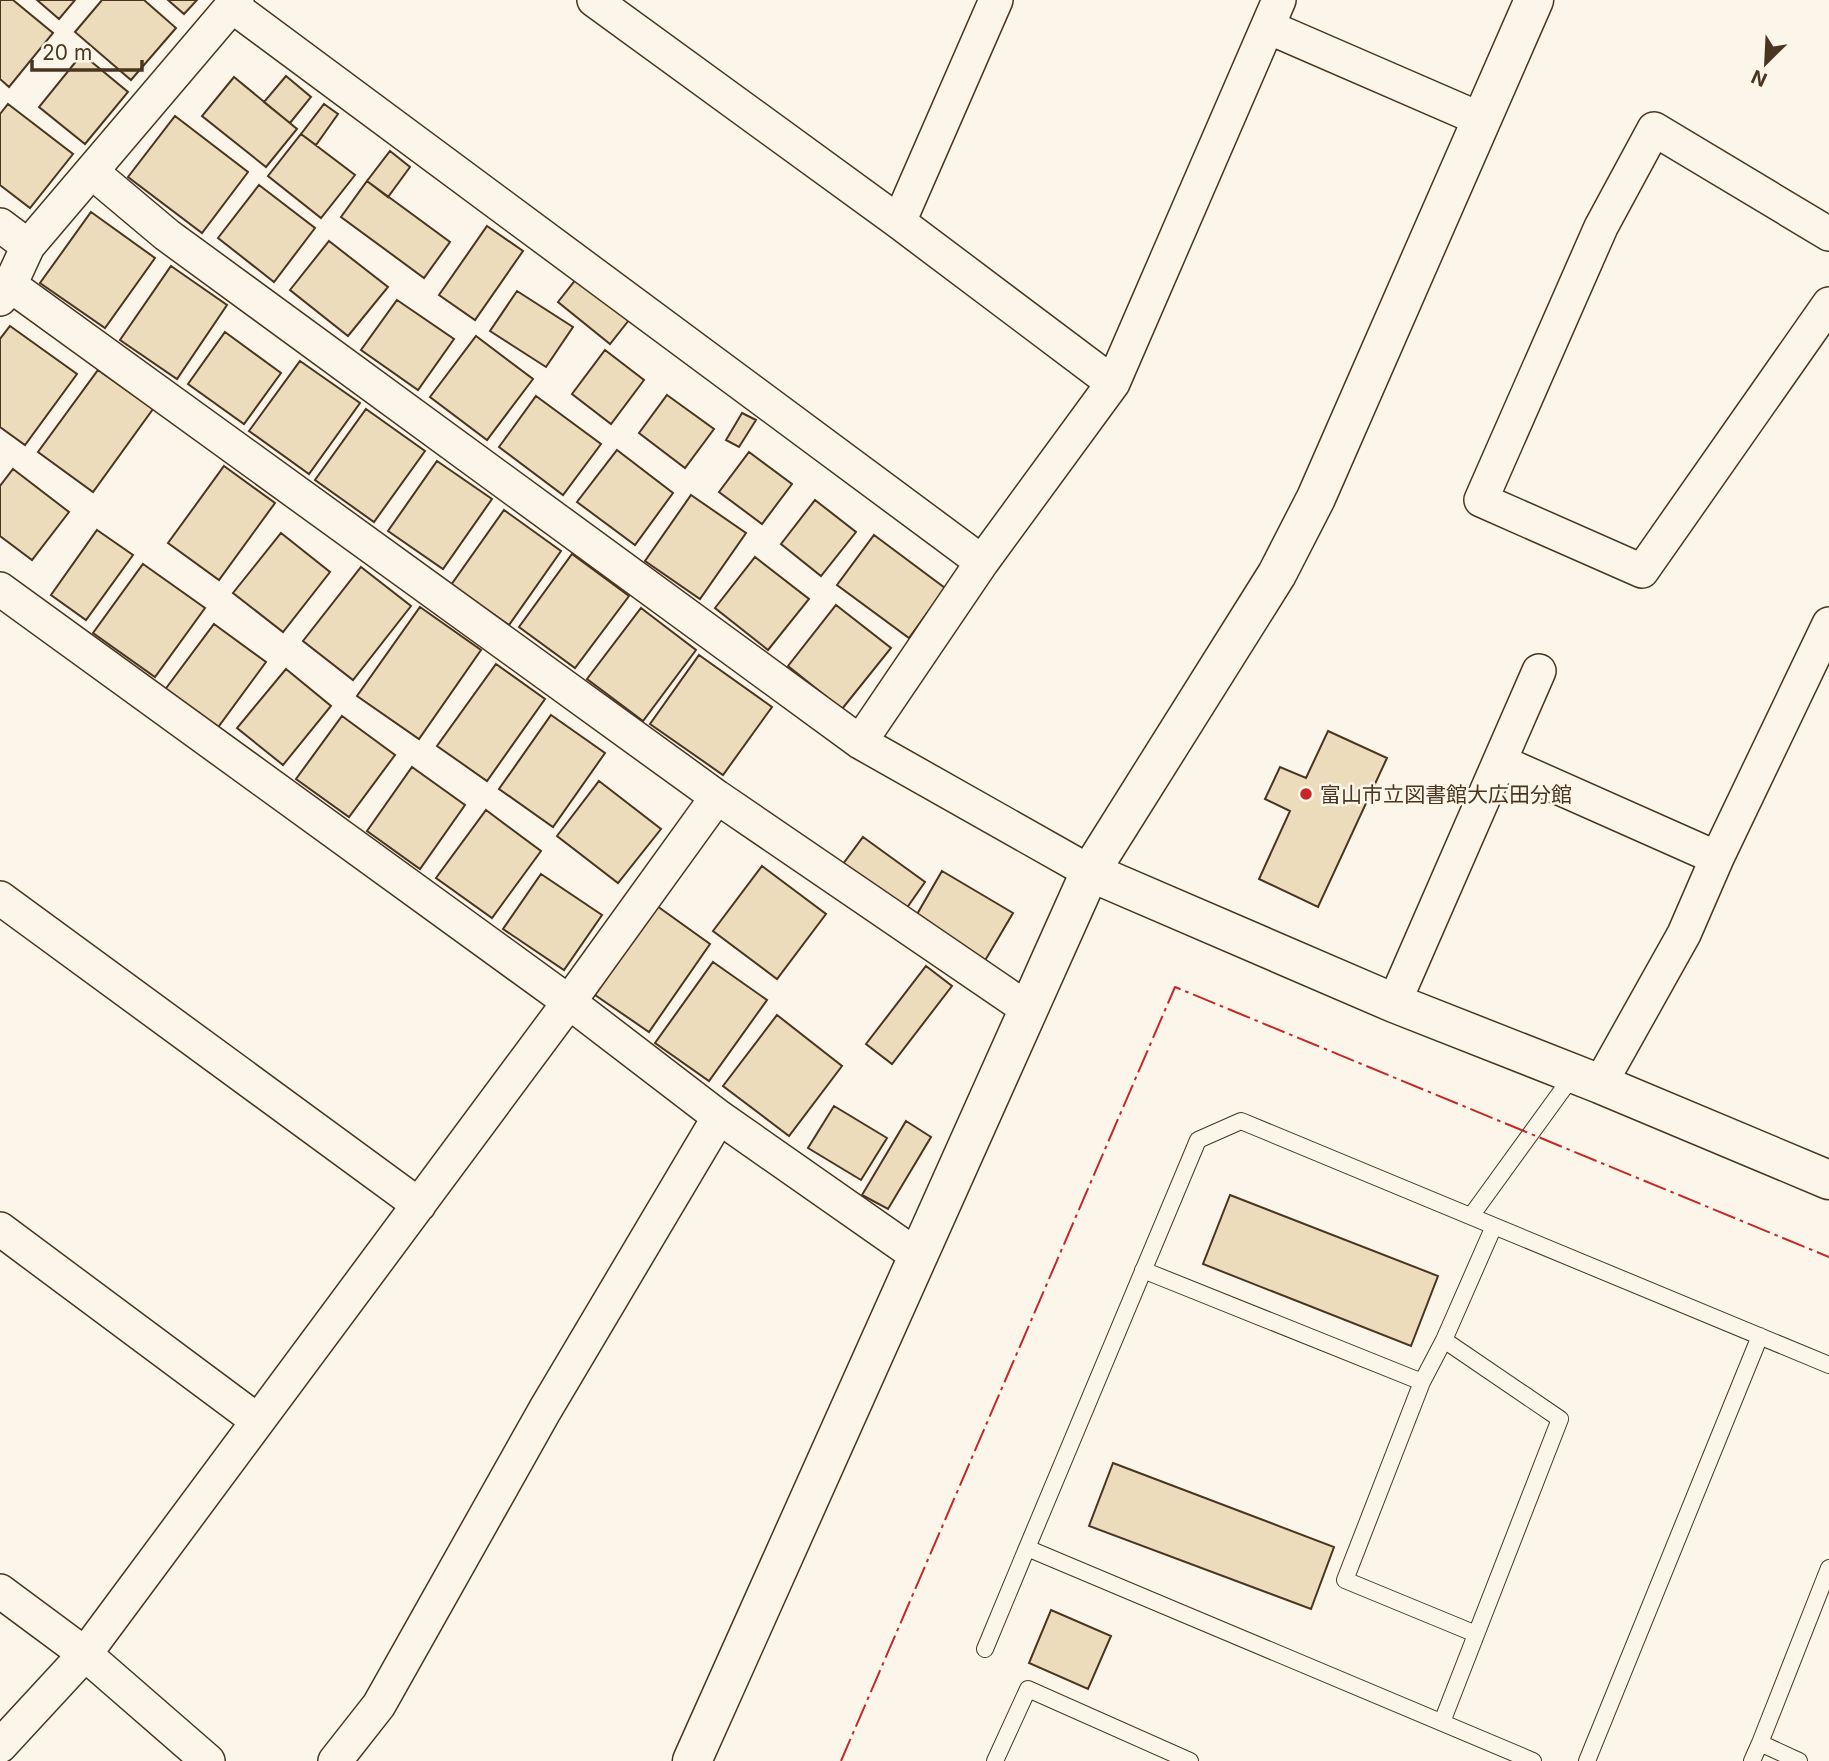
<svg xmlns="http://www.w3.org/2000/svg" width="1829" height="1761" font-family="Inter,'Noto Sans JP',sans-serif">
<rect width="100%" height="100%" fill="#fbf6e9"/>
<path fill="#ecdcbc" stroke="#4a3520" stroke-width="2" d="M0 0H13L53 33 9 87 0 79Z
M37 0H75L59 19Z
M102 0H144L176 28 131 80 75 32Z
M168 0H197L184 14Z
M82 54 128 92 85 144 39 107Z
M286 76 311 97 290 123 264 102Z
M234 77 297 129 266 167 202 116Z
M8 104 73 154 30 208 0 185V114Z
M324 104 338 114 316 145 301 134Z
M175 116 248 172 202 233 128 177Z
M301 134 355 175 321 218 268 176Z
M390 151 410 167 388 197 367 181Z
M367 181 450 242 424 278 341 217Z
M259 185 315 228 274 282 218 238Z
M91 212 155 258 105 328 40 283Z
M487 226 523 251 475 320 439 295Z
M329 241 388 287 348 336 290 290Z
M171 266 227 305 177 379 120 340Z
M577 278 629 320 610 344 558 302Z
M517 291 573 327 546 367 490 331Z
M397 300 454 339 418 390 361 350Z
M10 326 77 374 25 445 0 427V339Z
M225 332 281 373 244 424 188 384Z
M476 336 533 379 487 440 430 397Z
M605 350 644 380 611 424 572 394Z
M300 361 360 403 309 474 249 431Z
M98 370 153 409 93 492 38 452Z
M667 395 714 429 685 468 639 433Z
M536 396 601 444 563 495 499 447Z
M366 409 425 451 374 522 315 480Z
M742 413 756 420 739 447 726 440Z
M617 450 673 493 635 545 577 502Z
M749 452 792 484 762 524 719 492Z
M437 461 492 499 443 569 388 531Z
M224 466 275 503 219 580 168 543Z
M13 469 69 512 32 560 0 536V486Z
M691 495 746 533 700 599 645 561Z
M815 500 856 532 821 576 781 544Z
M504 510 561 551 509 625 451 585Z
M97 530 133 555 86 620 51 595Z
M281 533 330 572 283 632 233 593Z
M874 535 945 588 909 638 837 585Z
M572 554 629 596 575 668 519 627Z
M755 557 809 599 768 650 715 608Z
M143 564 205 608 155 677 93 633Z
M361 567 411 606 353 680 303 641Z
M836 605 891 648 842 709 788 666Z
M420 607 481 650 419 739 357 696Z
M641 608 696 650 643 721 587 679Z
M214 624 266 662 216 730 164 691Z
M699 655 772 707 723 775 650 724Z
M496 664 545 699 487 781 437 746Z
M286 669 331 706 283 765 237 728Z
M551 715 605 753 553 827 499 789Z
M342 716 395 755 349 817 296 779Z
M1328 731 1387 758 1318 907 1259 879 1290 811 1265 799 1280 767 1306 778Z
M412 767 465 805 420 869 367 831Z
M599 781 661 829 618 883 557 836Z
M486 810 541 851 492 918 436 878Z
M863 837 925 882 906 909 843 864Z
M762 866 826 914 777 979 713 931Z
M942 871 1013 913 983 964 912 923Z
M541 874 602 915 564 970 503 929Z
M657 906 710 944 649 1032 595 995Z
M713 962 767 1000 709 1081 655 1043Z
M926 966 952 986 892 1064 866 1044Z
M777 1015 842 1066 789 1136 723 1086Z
M834 1106 887 1138 861 1180 808 1148Z
M906 1121 931 1137 888 1209 862 1195Z
M1230 1195 1438 1276 1411 1346 1203 1264Z
M1113 1463 1334 1547 1311 1609 1089 1526Z
M1051 1610 1111 1636 1088 1689 1029 1663Z"/>
<g fill="none" stroke-linecap="round" stroke-linejoin="round">
<g stroke="#4a3520" stroke-width="18">
<path id="service" d="M1471 1216 1574 1074
M1143 1270 1422 1382
M1444 1340 1422 1382 1345 1580 1476 1634
M1027 1548 1198 1140 1241 1121 1829 1365
M985 1649 1027 1548 1533 1761
M1442 1722 1560 1419 1444 1340 1494 1226
M1760 1743 1829 1568
M995 1761 1028 1689 1190 1761
M1587 1761 1760 1336
M1752 1761 1760 1743 1799 1761"/>
</g>
<g stroke="#4a3520" stroke-width="36">
<path id="minor" d="M594 0 899 222 1113 383
M232 6 982 562
M1268 27 1480 119
M92 172 167 235 860 742 1090 872
M899 222 996 0
M0 225 28 246
M1829 234 1654 129 1601 227 1481 500 1642 571 1829 304
M10 285 717 797
M0 299 10 285 28 246 237 0
M0 589 569 1002 719 1117 919 1257
M860 742 982 562 1113 383 1279 0
M1501 762 1717 858
M0 898 419 1205
M1394 1003 1539 671
M1600 1084 1684 934 1717 858 1829 624
M0 1229 258 1421
M0 1591 85 1654 208 1761
M0 1746 85 1654 569 1002 717 797 1029 1010
M335 1761 379 1705 545 1410 719 1117"/>
</g>
<g stroke="#4a3520" stroke-width="41">
<path id="tertiary" d="M1090 872 1394 1003 1600 1084 1829 1180
M692 1761 1090 872 1277 574 1316 498 1534 0"/>
</g>
<use href="#service" stroke="#fbf6e9" stroke-width="16"/>
<use href="#minor" stroke="#fbf6e9" stroke-width="33"/>
<use href="#tertiary" stroke="#fbf6e9" stroke-width="38"/>
<path stroke="#c62828" stroke-width="2" stroke-dasharray="24 5 3.5 5" stroke-linecap="butt" d="M841 1761 1175 987 1829 1257"/>
</g>
<circle fill="#c62828" stroke="#fbf6e9" stroke-width="2.5" cx="1306" cy="794" r="7"/>
<g text-anchor="middle" dominant-baseline="central" stroke-width="5" stroke-linejoin="round" paint-order="stroke">
<g font-size="21" fill="#4a3520" stroke="#fbf6e9" text-anchor="start">
<text x="1320" y="794">富山市立図書館大広田分館</text>
</g>
</g>
<g transform="translate(1766 63) rotate(204)" stroke="#fbf6e9" stroke-width="5" paint-order="stroke">
<path d="M0-5L12 26L0 18L-12 26Z" fill="#4a3520"/>
<text y="-10" font-size="19" font-weight="bold" text-anchor="middle" fill="#4a3520">N</text>
</g>
<path d="M32 60v10h110v-10" fill="none" stroke="#4a3520" stroke-width="3.5"/>
<text x="42" y="60" font-size="21" fill="#4a3520" stroke="#fbf6e9" stroke-width="5" paint-order="stroke">20 m</text>
</svg>
